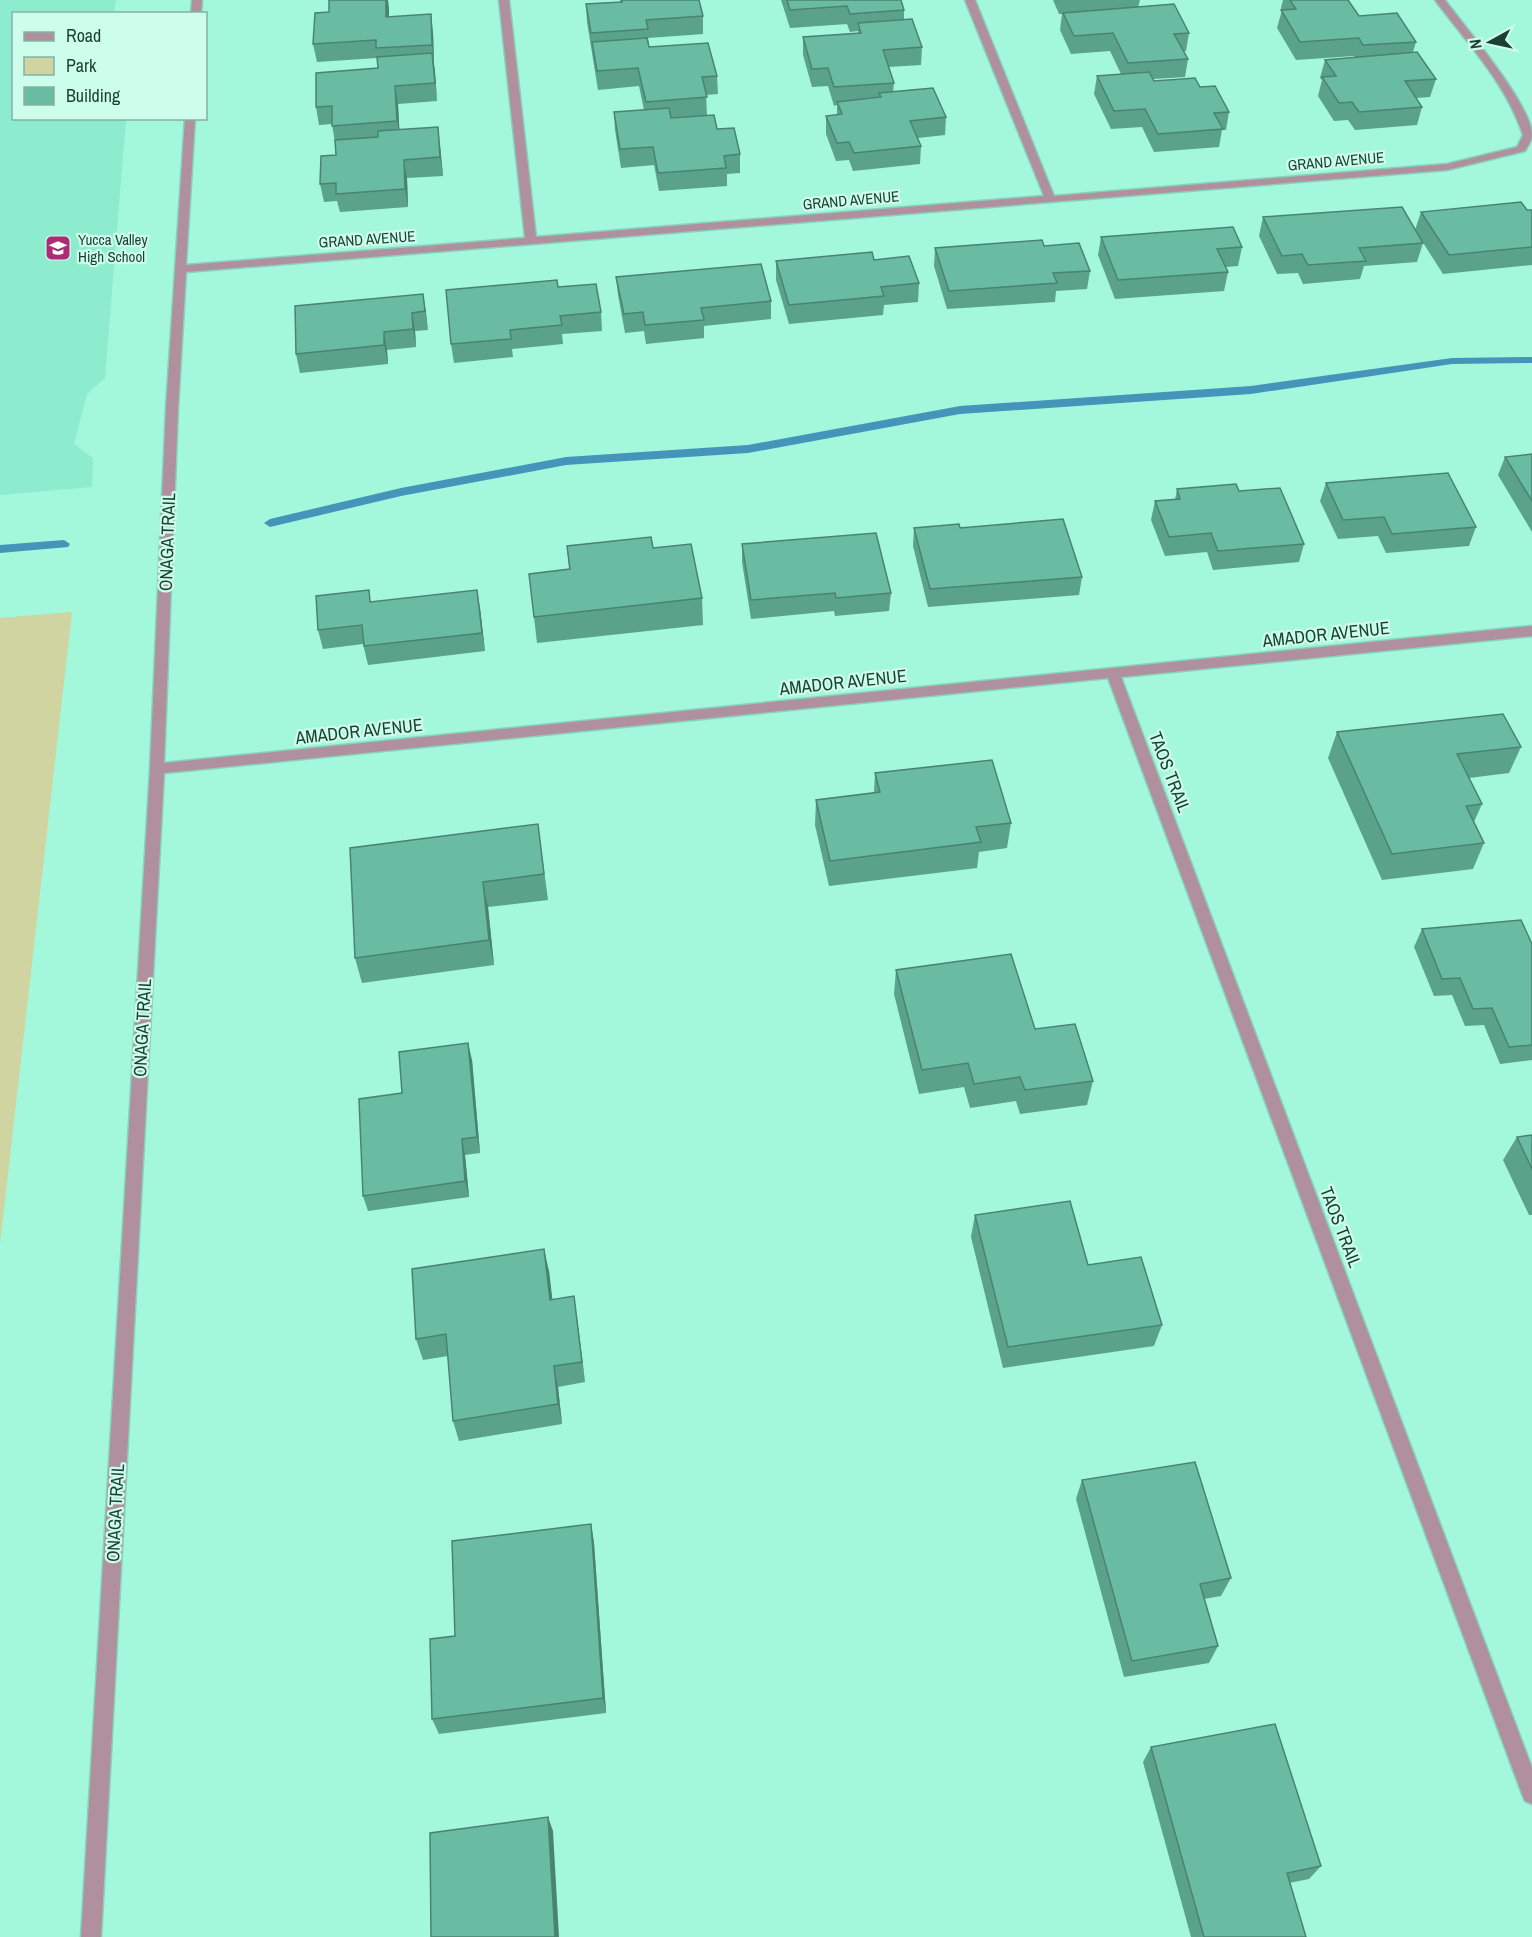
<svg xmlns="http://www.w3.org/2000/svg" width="1532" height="1937" font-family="'Archivo Narrow',sans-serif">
<rect width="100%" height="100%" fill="#a3f7db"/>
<path fill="#8eecce" d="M0 0H116L114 13 14 14V118L126 119 105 378 87 394 74 444 93 458 92 487 0 495Z"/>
<path fill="#d0d4a1" d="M72 612 0 1244V618Z"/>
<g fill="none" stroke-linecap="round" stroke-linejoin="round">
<path fill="#4594b9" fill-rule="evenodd" d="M1532 357V363L1452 364 1251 394 960 414 748 453 566 465 401 496 270 527 264 523 270 519 401 488 566 457 748 445 960 406 1251 386 1452 358Z
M64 540 70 544 68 547 0 553V545Z"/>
<g stroke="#88d2ba" stroke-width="3">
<path id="minor" d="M192 0H202L201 14H191Z
M499 0H509L536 237 1044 196 965 0H975L1054 196 1447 164 1517 147 1523 135C1506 83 1467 43 1435 0H1445C1464 26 1532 105 1532 135 1532 140 1528 146 1525 151L1447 170 186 272 178 408 164 763 1532 626V636L1121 677 1532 1768V1804L1525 1801 1522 1794 1108 678 164 773 101 1937H81L150 769 166 408 185 118H195L186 265 525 238Z"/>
</g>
<use href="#minor" fill="#b0909e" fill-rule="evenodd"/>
</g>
<path fill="#5aa28a" d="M620 0H699L703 16V34L648 38 649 44V47L717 76 718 94 706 95 707 115 717 129 740 154V173L727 174V186L659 191 654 165 621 168 615 130 614 112 644 110 639 86 598 90 587 22 586 4 620 2Z
M781 0H901L904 10V19L922 47 921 65 888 67 894 83 893 92 946 117 945 135 918 138 921 146 920 164 853 171 849 160 836 161 826 134V116L837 115V105L834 106 828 86 812 87 803 55V37L858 34V31L850 32 847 24 790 28Z
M1053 0H1140L1138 7 1189 33 1186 51H1183L1188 59 1185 77 1153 79 1154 81 1200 87 1229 112 1226 130H1222L1219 147 1154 152 1142 127 1111 129 1094 94 1097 76 1121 74 1110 51 1071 54 1060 30 1062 14H1059Z
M1283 0H1348L1359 16 1416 42 1413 52 1436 79 1430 97 1416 98 1422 107 1417 125 1355 130 1348 120 1334 121 1318 96 1322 80 1320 78 1325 60 1355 58 1354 56 1296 60 1277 28 1282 10 1281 8Z
M389 8V17L433 32 434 63 437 101 398 104 399 129 440 145 443 176 407 178 408 207 340 212 337 201 324 202 320 184 336 155 335 143 332 124 319 125 316 107 378 68 377 58 317 62 313 44 329 12Z
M1527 210H1532V265L1443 274 1415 230 1421 212Z
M1263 217 1423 243 1417 262 1364 266 1360 279 1303 284 1298 273 1277 274 1259 236Z
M1101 237 1242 247 1238 266 1226 267 1228 272 1224 291 1115 299 1098 255Z
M1044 246 1090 271 1087 289 1056 291 1055 302 947 309 934 266 935 248Z
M874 260 919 283 918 302 884 305 883 315 789 324 776 280V261Z
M616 277 771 301V319L704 326V338L646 344 644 331 625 333 618 295Z
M558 287 601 312 602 331 562 334 563 344 512 349 513 357 454 363 451 344Z
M423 294 428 330 415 331 416 347 387 350 388 364 300 373 296 354Z
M1532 454V532L1498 475 1505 457Z
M1326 483 1476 527 1469 546 1386 553 1378 536 1338 539 1320 501Z
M1177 489 1239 491 1304 544 1299 562 1213 570 1207 552 1165 556 1151 520 1155 501 1175 500Z
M914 528 1082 577 1079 595 928 607 913 546Z
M742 544 891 593 889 611 835 616 834 611 751 619 742 562Z
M567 546 653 548 702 598 703 625 537 643 529 574 569 569Z
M372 602 480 608 485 651 368 665 363 644 323 649 318 630Z
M1337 732 1521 747 1509 773 1469 778 1482 804 1474 822 1484 843 1473 869 1382 880 1328 758Z
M875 773 1011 823 1007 848 979 852 977 868 829 886 815 825 816 800 874 793Z
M538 824 548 900 488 907 494 965 362 983 355 958Z
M1422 929 1532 944V1060L1500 1064 1484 1025 1465 1026 1452 995 1434 996 1414 947Z
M896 970 1035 1029 1093 1081 1087 1105 1020 1114 1016 1101 970 1108 964 1087 919 1094 894 994Z
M472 1060 480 1153 465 1155 469 1197 368 1211 363 1196 402 1093Z
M1532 1135V1215H1529L1503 1160 1517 1137Z
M975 1215 1088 1265 1162 1325 1154 1346 1003 1368 971 1237Z
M549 1271 552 1300 577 1318 585 1382 558 1387 562 1424 459 1441 453 1421 448 1356 423 1360 416 1339Z
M1082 1480 1231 1578 1221 1596 1204 1599 1218 1646 1209 1663 1124 1677 1076 1499Z
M591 1524 594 1543 606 1713 439 1734 432 1719 455 1636Z
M1151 1747 1321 1866 1309 1879 1289 1883 1306 1937H1191L1143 1762Z"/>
<path fill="#4a8471" d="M386 0H388L389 8V35L386 17Z
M431 14 433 32 434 63 432 45Z
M432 53 435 71 437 101 435 83Z
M395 86 398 104 400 139 397 121Z
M438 127 440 145 443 176 440 157Z
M404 160 407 178 408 207 405 189Z
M423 294 426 312 428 330 425 311Z
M412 313 415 331 416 347 413 329Z
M384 332 387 350 388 364 384 345Z
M477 590 480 608 485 651 482 633Z
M483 882 488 907 494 965 489 940Z
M468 1043 472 1060 480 1153 477 1137Z
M462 1139 465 1155 469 1197 465 1181Z
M544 1249 549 1271 555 1321 550 1300Z
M574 1296 577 1318 585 1382 582 1362Z
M554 1366 558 1387 562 1424 558 1404Z
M591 1524 594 1543 606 1713 603 1698Z
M548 1817 553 1831 559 1937H555Z"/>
<path fill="#69bca1" stroke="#4a8471" stroke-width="1.5" d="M329 0H386V17L431 14 432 45 376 48V40L313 44 315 13 329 12Z
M622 0H699L703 16 646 20 648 29 591 33 586 4 622 2Z
M787 0H901L904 10 850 14 847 6 790 10Z
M1290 0H1348L1359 16 1397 13 1416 42 1363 45 1359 38 1300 42 1281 10 1296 9Z
M1174 4 1189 33 1174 34 1188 59 1128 63 1113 33 1074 36 1063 13Z
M912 19 922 47 883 50 894 83 834 87 828 68 812 69 803 37 861 33 858 23Z
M647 38 649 47 708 43 717 76 702 77 707 97 646 102 638 68 597 71 592 42Z
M1417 52 1436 79 1405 81 1422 107 1359 112 1352 102 1339 103 1322 77 1336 76 1325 60Z
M432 53 435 83 395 86 397 121 332 126V106L316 107V73L378 68 377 57Z
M1149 72 1154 81 1195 78 1200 87 1215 86 1229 112 1214 113 1223 129 1158 134 1145 109 1114 111 1097 76Z
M933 88 946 117 910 121 921 146 854 153 849 142 837 143 826 116 842 114 837 102 881 97 879 93Z
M669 108 671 118 714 115 717 129 734 128 740 154 724 156 726 168 658 173 653 147 620 149 614 112Z
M438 127 440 157 404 160 405 189 336 194V183L320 184 321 156 336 155 335 140 378 137V131Z
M1521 202 1527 210H1532V247L1449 255 1421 212Z
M1402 207 1423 243 1359 248 1366 261 1308 265 1302 254 1282 256 1263 217Z
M1233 227 1242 247 1217 249 1228 272 1118 280 1101 237Z
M1042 240 1044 246 1079 243 1090 271 1053 273 1057 283 949 291 935 248Z
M872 252 874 260 909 256 919 283 881 287 884 296 789 305 776 261Z
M761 264 771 301 701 308 704 320 645 325 643 312 624 314 616 277Z
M557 280 558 287 596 284 601 312 560 316 562 325 510 330 511 339 451 344 446 290Z
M423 294 425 311 412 313 413 329 384 332V345L296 354 295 306Z
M1532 454V501L1505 457Z
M1448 473 1476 527 1392 534 1384 517 1343 520 1326 483Z
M1236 484 1239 491 1280 488 1304 544 1218 551 1211 533 1169 537 1155 501 1180 499 1177 489Z
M1063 519 1082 577 930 589 914 528 959 524 960 528Z
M876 533 891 593 836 598 835 593 751 600 742 544Z
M651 537 653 548 691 544 702 598 534 617 529 574 570 569 567 546Z
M369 590 370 602 477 590 482 633 364 646 362 625 318 630 316 596Z
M1503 714 1521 747 1457 754 1482 804 1466 806 1484 843 1392 854 1337 732Z
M992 760 1011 823 976 827 981 842 830 861 816 800 880 792 875 773Z
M538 824 544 874 483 882 489 940 355 958 350 848Z
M1521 920 1532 944V1045L1509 1047 1492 1008 1473 1009 1460 978 1442 979 1422 929Z
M1011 954 1035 1029 1075 1024 1093 1081 1025 1090 1020 1077 974 1084 968 1063 922 1070 896 970Z
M468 1043 477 1137 462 1139 465 1181 363 1196 359 1099 402 1093 399 1052Z
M1532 1135V1169L1517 1137Z
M1070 1201 1088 1265 1141 1257 1162 1325 1008 1347 975 1215Z
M544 1249 550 1300 574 1296 582 1362 554 1366 558 1404 453 1421 446 1334 416 1339 412 1269Z
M1195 1462 1231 1578 1200 1584 1218 1646 1132 1661 1082 1480Z
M591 1524 603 1698 432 1719 430 1639 455 1636 452 1541Z
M1275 1724 1321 1866 1287 1873 1306 1937H1204L1151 1747Z
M548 1817 555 1937H431L430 1833Z"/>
<defs>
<g id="school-square" transform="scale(1.35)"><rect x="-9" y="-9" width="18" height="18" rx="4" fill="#ae2b75" stroke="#cdfdeb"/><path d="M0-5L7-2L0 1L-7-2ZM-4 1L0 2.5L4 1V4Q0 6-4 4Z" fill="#fff"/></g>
</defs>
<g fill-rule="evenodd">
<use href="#school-square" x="58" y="248"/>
</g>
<g text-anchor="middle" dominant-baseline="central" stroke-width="4.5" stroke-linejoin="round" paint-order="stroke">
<g font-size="15" fill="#1c3f34" stroke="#cdfdeb">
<text transform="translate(1336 161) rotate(-5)">GRAND AVENUE</text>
<text transform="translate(851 200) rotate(-5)">GRAND AVENUE</text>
<text transform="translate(367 239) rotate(-4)">GRAND AVENUE</text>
</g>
<g font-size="15" fill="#1c3f34" stroke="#cdfdeb" text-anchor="start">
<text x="78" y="239">Yucca Valley<tspan x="78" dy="17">High School</tspan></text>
</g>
<g font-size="18" fill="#1c3f34" stroke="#cdfdeb">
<text transform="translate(167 542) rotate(-88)">ONAGA TRAIL</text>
<text transform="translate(1326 634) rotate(-6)">AMADOR AVENUE</text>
<text transform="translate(843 682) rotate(-6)">AMADOR AVENUE</text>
<text transform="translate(359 731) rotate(-6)">AMADOR AVENUE</text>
<text transform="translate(1170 772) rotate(69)">TAOS TRAIL</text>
<text transform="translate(142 1028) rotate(-87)">ONAGA TRAIL</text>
<text transform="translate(1341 1227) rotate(69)">TAOS TRAIL</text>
<text transform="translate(115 1513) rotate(-87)">ONAGA TRAIL</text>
</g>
</g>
<rect x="12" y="12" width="195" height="108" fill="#cdfdeb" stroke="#86b1a2" stroke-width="1.5"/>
<rect x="24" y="32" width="30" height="9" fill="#b0909e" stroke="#86b1a2" stroke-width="1.5"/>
<text x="66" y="42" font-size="18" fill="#1c3f34">Road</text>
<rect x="24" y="57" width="30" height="18" fill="#d0d4a1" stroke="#86b1a2" stroke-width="1.5"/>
<text x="66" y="72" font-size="18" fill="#1c3f34">Park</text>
<rect x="24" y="87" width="30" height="18" fill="#69bca1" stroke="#86b1a2" stroke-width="1.5"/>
<text x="66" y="102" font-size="18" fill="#1c3f34">Building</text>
<g transform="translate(1490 42) rotate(262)" stroke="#cdfdeb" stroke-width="4.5" paint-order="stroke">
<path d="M0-4.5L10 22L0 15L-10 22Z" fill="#1c3f34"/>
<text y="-9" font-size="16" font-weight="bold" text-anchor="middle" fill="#1c3f34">N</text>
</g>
</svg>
